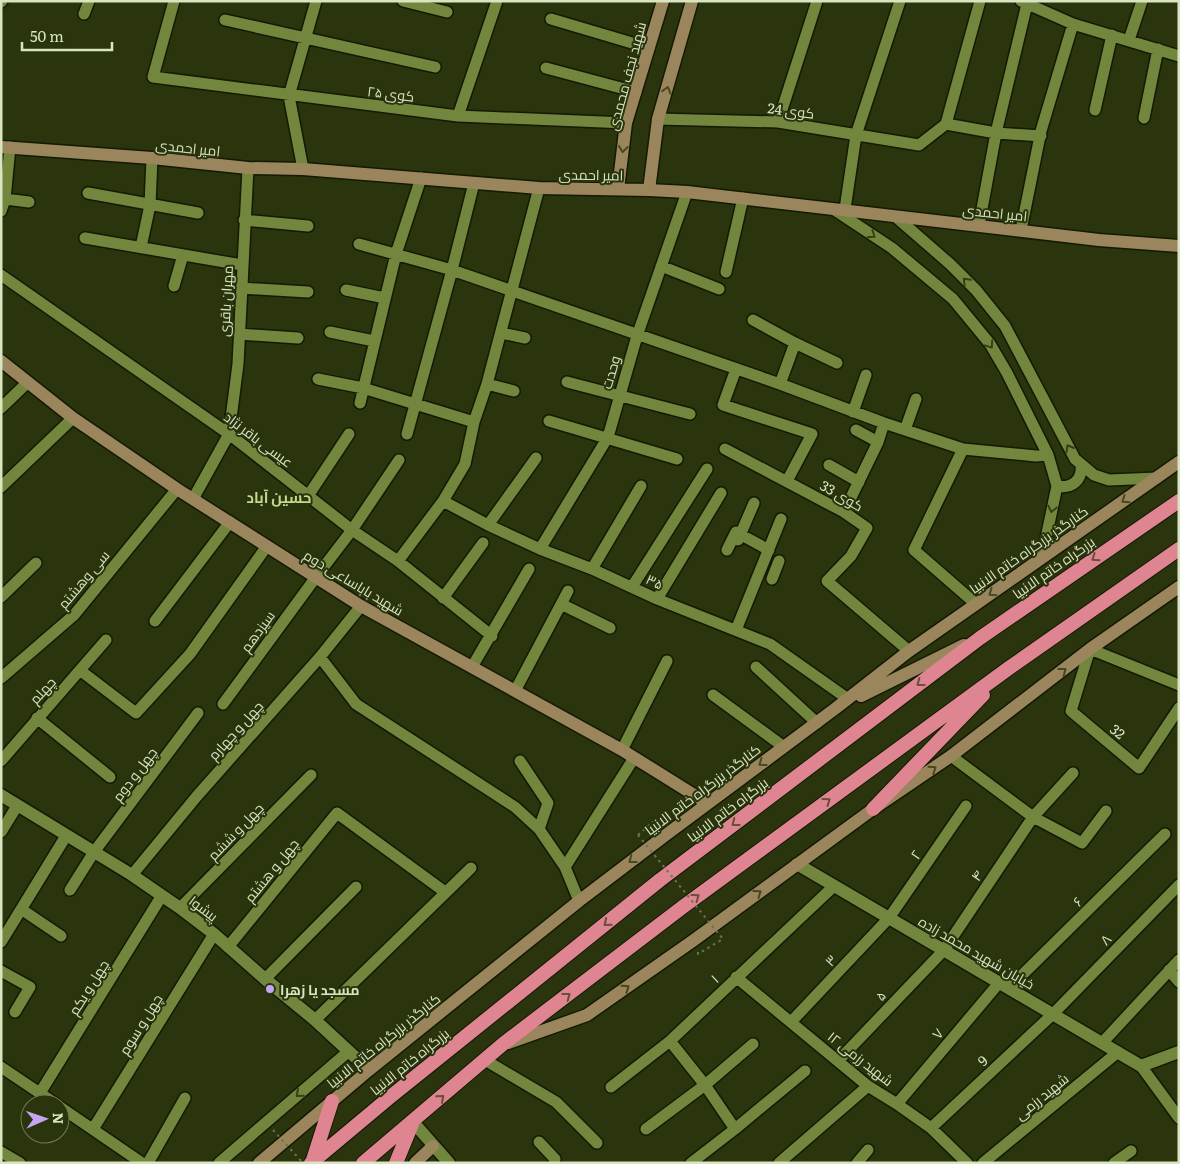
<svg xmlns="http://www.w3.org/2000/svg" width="1180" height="1164" font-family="Literata,Cairo,serif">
<rect width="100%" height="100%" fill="#2a340d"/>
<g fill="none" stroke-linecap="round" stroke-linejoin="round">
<g stroke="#141a04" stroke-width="14">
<path id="minor" d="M174 1 153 77 458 116 626 123
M403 1 447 12
M1021 1 1073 24 1179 56
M1 2 2 1
M84 14 89 1
M551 19 649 48
M225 20 435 67
M1129 40 1142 1
M546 68 636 92
M1095 110 1112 35
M458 116 497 1
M1144 118 1158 49
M658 119 778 122 919 145 946 124 996 133 1041 136
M778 122 817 1
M946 124 980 1
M303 169 289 96 316 1
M88 193 198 213
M5 199 29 202
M833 209 892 248 953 299 990 344 1007 373 1048 455 1057 486 1042 557
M845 209 856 135 900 1
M1 211 5 199 10 147
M896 217 950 264 976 290 1005 326 1075 459 1094 475 1109 480 1157 478
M244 220 308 226
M979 225 996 133 1027 4
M1021 230 1041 131 1073 24
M85 238 242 265
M359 244 452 270 780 384 884 423 963 449 1036 456 1048 455
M141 247 150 205 152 158
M661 266 719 289
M726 272 743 198
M1 275 229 434 352 530 398 561 492 636
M174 286 183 255
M241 288 308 292
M346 290 385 298
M753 320 795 343 837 363
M330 332 374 341
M501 333 525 338
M239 334 298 338
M736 369 723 405 812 434 787 481
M318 379 363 388 474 422
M567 382 690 414
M487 384 514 391
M780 384 795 343
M360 403 396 254 421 178
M1 408 28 382
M853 412 866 375
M549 421 677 459
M856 430 878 442
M905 430 916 399
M407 434 452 270 474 183
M725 449 844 512 867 528 851 556 827 581 909 651
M963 449 914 550 976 604
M829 465 859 482
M1057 486C1072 489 1083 480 1081 464
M1 487 73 418
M308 496 349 434
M193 499 229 434 238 364 248 168
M443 501 488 525 540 549 592 569 657 599 770 644 848 699
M844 512 878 442 884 423
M488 525 536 458
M738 540 754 503
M540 549 608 437 637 336 687 192
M727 550 736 532 769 550
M398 561 443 501 465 464 474 422 487 384 539 188
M592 569 641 486
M772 579 779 561
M632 587 707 469
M1 597 36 563
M443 598 483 543
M657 599 721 493
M561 604 610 628
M155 621 230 522
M736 630 781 519
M320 657 356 704 515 807 539 829 565 867 579 901
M472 667 529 569
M756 667 817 723
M81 671 136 713 190 654 267 546
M1 678 74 615 177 489
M1179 685 1090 649 1071 711 1139 768 1179 708
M515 691 568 591
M713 695 784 747
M223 704 316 577 352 530 399 460
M37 718 110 777
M622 750 667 661
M951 756 1033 817 1082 843 1106 811
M1 761 106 640
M520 761 548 803 539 829
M1 832 17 806
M565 867 634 758
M132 875 197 796 320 657 361 606
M70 890 94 852 198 713
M180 908 311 775
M21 909 61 936
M1 942 66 836
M228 947 337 813 445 892
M1169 970 1179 982
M1 971 30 987 15 1012
M736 977 868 1086 897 1104 931 1128 967 1163
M265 979 356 887
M1009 988 1165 834
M315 1020 471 868
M791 1022 889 918 966 806
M670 1041 705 1085 735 1129
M1102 1043 1179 960
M485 1060 556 1102 597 1143
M838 1061 944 950 1033 817 1073 773
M1141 1066 1179 1118
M1 1067 56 1104
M611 1087 670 1041 834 886
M40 1093 161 897
M897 1104 999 983
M60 1107 142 1163
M931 1128 1053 1014 1179 885
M93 1129 214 934
M646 1129 705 1085 753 1044
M539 1142 555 1159 554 1163
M1 1152 20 1163
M148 1163 185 1098
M219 1163 349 1051
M691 1163 735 1129 805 1071
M779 1163 868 1086
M857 1163 868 1150
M983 1163 1118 1052
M1114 1163 1131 1151"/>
</g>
<g stroke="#141a04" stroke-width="15">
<path id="tertiary" d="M1 795 132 875 180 908 214 934 265 979 315 1020 369 1070
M797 864 1141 1066 1179 1052
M413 1122 449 1163"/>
</g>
<g stroke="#141a04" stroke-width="15">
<path id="secondary" d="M1 147 152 158 248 168 303 169 539 188 649 190 687 192 1099 240 1179 246
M618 189 626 123 663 1
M649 190 658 119 692 1
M1 361 73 418 177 489 361 606 622 750 707 803
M861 696 964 645
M508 1043 587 1015 694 940 873 809 951 756 1090 649 1179 587
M259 1163 369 1070 579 901 667 834 836 708 909 651 1179 462
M415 1163 433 1146"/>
</g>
<g stroke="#141a04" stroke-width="16">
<path id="trunk" d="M873 809 983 695
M313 1160 332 1101
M311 1163 390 1097 660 880 980 638 1179 501
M363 1163 503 1044 684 906 1009 668 1179 549
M396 1163 412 1124"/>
</g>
<path stroke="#6a754f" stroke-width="2" stroke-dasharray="2.5 4" stroke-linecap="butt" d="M638 835 655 820 659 824
M698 952V954L723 939"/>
<use href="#minor" stroke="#72863d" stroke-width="11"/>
<use href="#tertiary" stroke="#72863d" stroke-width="12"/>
<use href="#secondary" stroke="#9b855c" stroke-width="12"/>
<use href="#trunk" stroke="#df8491" stroke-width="14"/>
<path stroke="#6a754f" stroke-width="2" stroke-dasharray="2.5 4" stroke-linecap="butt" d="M638 835 723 939
M273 1130 303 1163"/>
</g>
<defs><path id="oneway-chevron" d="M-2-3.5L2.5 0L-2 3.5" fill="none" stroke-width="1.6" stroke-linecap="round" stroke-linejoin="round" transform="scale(1.25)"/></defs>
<g stroke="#464821">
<use href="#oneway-chevron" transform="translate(667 90) rotate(-74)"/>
<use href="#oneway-chevron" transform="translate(623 149) rotate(97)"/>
<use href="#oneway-chevron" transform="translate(1125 500) rotate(145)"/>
<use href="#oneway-chevron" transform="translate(992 593) rotate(145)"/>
<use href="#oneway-chevron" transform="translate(1063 671) rotate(-37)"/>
<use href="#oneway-chevron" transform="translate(762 763) rotate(144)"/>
<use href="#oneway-chevron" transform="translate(933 769) rotate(-34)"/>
<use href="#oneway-chevron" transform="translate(632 860) rotate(142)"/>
<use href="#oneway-chevron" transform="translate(758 893) rotate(-36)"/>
<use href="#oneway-chevron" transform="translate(626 988) rotate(-35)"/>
</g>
<g stroke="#354014">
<use href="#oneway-chevron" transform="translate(872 235) rotate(34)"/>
<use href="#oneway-chevron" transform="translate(966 281) rotate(-135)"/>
<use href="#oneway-chevron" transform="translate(990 345) rotate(56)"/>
<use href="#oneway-chevron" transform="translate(1069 448) rotate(-120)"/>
<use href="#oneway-chevron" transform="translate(1052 509) rotate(102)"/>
<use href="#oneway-chevron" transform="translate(299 1094) rotate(139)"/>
</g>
<g stroke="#69503b">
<use href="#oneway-chevron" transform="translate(1095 558) rotate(145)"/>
<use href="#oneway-chevron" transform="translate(920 683) rotate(143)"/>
<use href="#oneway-chevron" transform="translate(827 801) rotate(-36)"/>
<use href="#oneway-chevron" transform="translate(735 823) rotate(143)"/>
<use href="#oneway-chevron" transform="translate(696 897) rotate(-36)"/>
<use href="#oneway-chevron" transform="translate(607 923) rotate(141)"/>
<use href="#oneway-chevron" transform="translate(567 996) rotate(-37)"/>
<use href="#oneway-chevron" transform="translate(441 1098) rotate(-41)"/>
</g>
<circle fill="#c5a7f1" stroke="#2a340d" stroke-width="2" cx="270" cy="989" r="5"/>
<g text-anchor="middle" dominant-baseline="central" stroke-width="4" stroke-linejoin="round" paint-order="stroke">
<g font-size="14" fill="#d8e5c0" stroke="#2a340d">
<text transform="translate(626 76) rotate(-75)">شهید نجف محمدی</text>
<text transform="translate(391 93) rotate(7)">کوی ۲۵</text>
<text transform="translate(791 110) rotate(7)">کوی 24</text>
<text transform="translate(188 147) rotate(6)">امیر احمدی</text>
<text transform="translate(591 174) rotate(1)">امیر احمدی</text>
<text transform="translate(995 212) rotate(6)">امیر احمدی</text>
<text transform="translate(225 301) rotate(-87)">مهران باقری</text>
<text transform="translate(610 372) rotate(-74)">وحدت</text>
<text transform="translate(259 439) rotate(37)">عیسی باقر نژاد</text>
<text transform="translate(842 495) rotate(30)">کوی 33</text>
<text transform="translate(1028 549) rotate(-35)">کنارگذر بزرگراه خاتم الانبیا</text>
<text transform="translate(1053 567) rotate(-35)">بزرگراه خاتم الانبیا</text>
<text transform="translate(83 579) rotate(-50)">سی وهشتم</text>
<text transform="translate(655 581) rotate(25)">۳۵</text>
<text transform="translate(354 582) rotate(31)">شهید باباساعی دوم</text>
<text transform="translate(257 631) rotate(-54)">سیزدهم</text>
<text transform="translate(42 690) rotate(-47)">چهلم</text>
<text transform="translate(235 730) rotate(-48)">چهل و چهارم</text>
<text transform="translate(1118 731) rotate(40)">32</text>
<text transform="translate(134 774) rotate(-53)">چهل و دوم</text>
<text transform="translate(702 789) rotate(-37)">کنارگذر بزرگراه خاتم الانبیا</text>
<text transform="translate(727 809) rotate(-37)">بزرگراه خاتم الانبیا</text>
<text transform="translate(235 831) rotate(-46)">چهل و ششم</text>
<text transform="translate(915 854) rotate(-56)">۲</text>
<text transform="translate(271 870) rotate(-51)">چهل و هشتم</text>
<text transform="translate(976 875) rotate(-56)">۴</text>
<text transform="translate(1077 901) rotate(-45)">۶</text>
<text transform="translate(204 908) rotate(37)">پیشوا</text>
<text transform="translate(1105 939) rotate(-46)">۸</text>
<text transform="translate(977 952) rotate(30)">خیابان شهید محمد زاده</text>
<text transform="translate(830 960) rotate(-47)">۳</text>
<text transform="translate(714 978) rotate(-43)">۱</text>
<text transform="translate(88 987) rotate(-58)">چهل و یکم</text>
<text transform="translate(880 995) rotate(-46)">۵</text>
<text transform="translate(140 1024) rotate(-58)">چهل و سوم</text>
<text transform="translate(937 1033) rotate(-50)">۷</text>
<text transform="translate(383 1040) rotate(-39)">کنارگذر بزرگراه خاتم الانبیا</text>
<text transform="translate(861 1058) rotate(38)">شهید رزمی ۱۲</text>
<text transform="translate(982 1060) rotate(-43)">9</text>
<text transform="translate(409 1061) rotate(-39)">بزرگراه خاتم الانبیا</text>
<text transform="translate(1041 1096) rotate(-39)">شهید رزمی</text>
</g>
<g font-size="14" font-weight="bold" fill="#d8e5c0" stroke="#2a340d" text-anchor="start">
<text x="280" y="989">مسجد یا زهرا</text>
</g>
<g font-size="15" font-weight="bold" fill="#c3da8e" stroke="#2a340d">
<text x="279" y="496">حسین آباد</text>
</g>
</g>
<rect width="1180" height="1164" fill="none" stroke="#d8e5c0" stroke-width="5"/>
<g transform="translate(45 1119) rotate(88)"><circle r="24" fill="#2a340d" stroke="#707b55"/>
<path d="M0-4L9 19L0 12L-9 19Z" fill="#c5a7f1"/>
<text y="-8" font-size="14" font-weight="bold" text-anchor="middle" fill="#d8e5c0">N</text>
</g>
<path d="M22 42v8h90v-8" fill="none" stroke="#d8e5c0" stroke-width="2.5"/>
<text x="30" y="42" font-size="15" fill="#d8e5c0" stroke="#2a340d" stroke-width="4" paint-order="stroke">50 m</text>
</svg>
